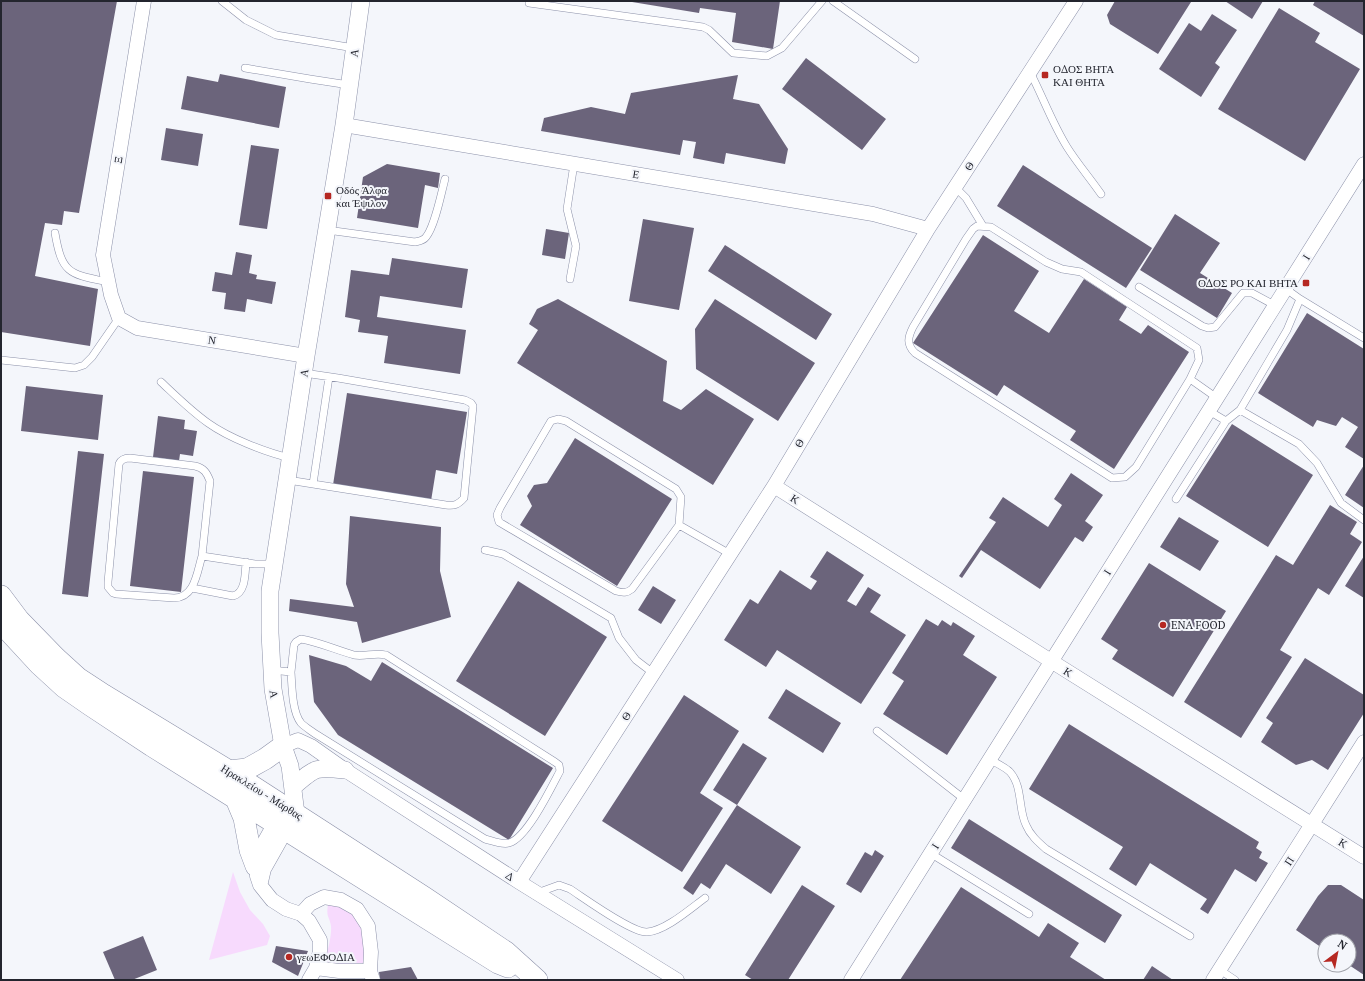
<svg xmlns="http://www.w3.org/2000/svg" width="1365" height="981" font-family="'PT Serif',serif">
<rect width="100%" height="100%" fill="#f4f6fb"/>
<path fill="#f7dafd" d="M233 872 240 892 250 910 263 924 270 936 267 945 209 960Z
M328 905H352L369 934 366 963 324 964C327 953 332 936 331 926 329 915 326 918 328 905Z"/>
<path fill="#6b647b" d="M1 1H117L79 213 64 211 62 225 45 223 35 276 98 289 90 346 1 332Z
M626 1H780L773 49 732 42 736 13 700 8 699 13Z
M1115 1H1190L1191 2 1158 54 1110 24 1107 15Z
M1225 1H1263L1252 19Z
M1315 1H1364V36L1313 5Z
M1279 8 1320 33 1315 42 1360 69 1305 161 1218 109Z
M1212 14 1237 30 1215 63 1220 67 1201 97 1159 69 1189 23 1201 31Z
M806 58 886 119 862 150 782 89Z
M220 74 286 87 279 128 181 109 187 76 218 82Z
M738 75 733 99 759 104 788 149 785 164 726 153 724 164 693 158 696 142 683 140 680 155 541 131 544 118 591 107 625 114 631 93Z
M166 128 203 134 198 166 161 160Z
M251 145 279 149 267 229 239 225Z
M387 164 440 173 438 188 425 185 418 228 357 218 363 177Z
M1023 165 1152 248 1126 288 997 206Z
M1175 214 1220 243 1200 273 1232 293 1217 318 1140 270Z
M643 219 694 228 679 310 629 301Z
M546 229 569 233 565 259 542 255Z
M983 235 1039 271 1014 311 1049 333 1084 279 1127 307 1119 320 1141 334 1148 325 1189 352 1114 469 1070 440 1076 431 1004 385 997 396 913 343Z
M725 245 832 314 816 340 708 271Z
M236 252 252 255 249 273 257 275 256 279 276 282 272 304 247 299 245 312 224 309 226 293 212 291 215 272 232 275Z
M392 258 468 269 462 308 380 296 377 317 466 330 460 374 384 363 388 336 358 332 360 320 345 317 351 270 389 275Z
M558 299 667 361 663 401 681 410 706 389 754 419 713 485 517 363 538 330 529 324 537 309Z
M715 299 815 363 778 421 696 369 695 329Z
M1307 313 1364 349V459L1345 447 1358 427 1342 417 1336 426 1317 420 1313 427 1258 393Z
M26 386 103 395 98 440 21 431Z
M347 393 467 412 457 474 436 470 431 501 333 485Z
M158 416 185 420 184 429 197 431 193 456 180 454 179 461 153 457Z
M1232 424 1313 475 1268 547 1186 496Z
M575 438 672 499 617 586 520 525 532 506 527 496 534 485 547 483Z
M78 451 104 454 88 597 62 594Z
M1364 465V508L1345 495Z
M143 471 194 477 181 592 130 586Z
M1071 473 1103 495 1085 521 1093 527 1083 542 1075 537 1040 589 981 550 962 578 959 576 996 522 989 518 1003 497 1048 527 1062 505 1054 499Z
M1330 505 1357 522 1350 534 1362 542 1329 595 1318 588 1280 650 1292 657 1241 738 1184 702 1276 555 1293 565Z
M350 516 441 527 440 571 451 617 362 643 357 622 289 611 290 599 354 607 346 584Z
M1179 517 1219 541 1200 571 1160 547Z
M827 551 864 575 847 601 856 606 868 587 881 595 870 612 906 635 861 704 777 650 766 667 724 640 750 599 758 604 780 570 811 590 817 581 810 577Z
M1364 556V598L1345 586Z
M1149 563 1226 611 1173 697 1112 659 1118 650 1101 639Z
M518 581 607 637 545 736 456 681Z
M653 586 676 600 661 624 638 610Z
M926 619 938 626 942 620 951 626 953 622 975 636 963 655 997 677 947 755 883 714 904 681 892 673Z
M309 655 346 666 371 681 382 662 553 768 509 840 338 735 314 702Z
M1305 658 1364 695V713L1328 770 1312 760 1296 765 1261 742 1273 723 1266 718Z
M786 689 841 723 823 753 768 718Z
M684 695 739 731 700 793 723 808 682 872 602 821Z
M1069 724 1259 842 1256 848 1262 852 1259 858 1268 863 1256 882 1235 869 1208 914 1200 909 1207 899 1150 863 1136 886 1109 869 1123 847 1029 789Z
M743 743 767 758 737 805 713 790Z
M737 805 801 847 771 894 726 864 710 889 701 883 693 895 683 888Z
M969 819 1122 915 1105 943 951 848Z
M875 850 884 856 861 893 846 884 865 852 872 856Z
M802 885 835 906 788 980H753L745 975Z
M1328 885H1341L1364 900V975L1349 965V941H1325V950L1296 930 1318 896Z
M961 887 1039 937 1048 923 1079 943 1070 957 1106 980H900Z
M143 936 157 970 132 980H115L103 952Z
M276 946 308 951 298 976 272 962Z
M1152 966 1173 980H1143Z
M411 967 418 980H380L379 972Z"/>
<g fill="none" stroke-linecap="round" stroke-linejoin="round">
<g stroke="#8c91a9" stroke-width="8">
<path id="service" d="M222 1 246 20 276 35 354 48
M833 1 915 59
M529 3 703 27 709 30 733 53 767 56 782 48 822 1
M245 68 310 79 349 85
M1030 72C1043 97 1052 123 1067 147 1077 163 1090 178 1101 194
M955 187 966 198 983 226
M977 226 991 227 1046 262 1062 269 1081 272 1197 348 1199 360 1190 379 1136 467 1125 477 1112 478 915 353C906 344 908 337 913 327L966 239 973 229Z
M327 230 415 242C419 241 423 241 426 237 435 226 441 194 445 179
M55 233C62 274 69 274 108 282
M570 279 576 246 567 209 574 164
M1139 287 1202 326 1208 328 1215 327 1243 293H1252L1276 306
M1300 299 1364 338
M1 360 75 368 84 365 92 357 119 318
M304 373 338 378 465 400 471 403 473 406 464 498C458 505 454 506 446 505L313 484
M1190 379 1217 398
M161 382C176 396 191 411 208 423 229 438 265 452 290 458
M1240 410 1299 444 1317 463 1341 503 1364 520
M1209 411 1226 421
M288 480 313 484 329 377
M1176 499 1226 421 1240 410 1287 330 1300 299 1286 289
M679 525 681 497 676 489 566 421 558 419 551 421 500 508 497 515 499 522 616 591C623 593 627 593 632 589L679 525 730 554
M485 550 503 554 611 618 619 638 636 660 653 673
M202 556 210 481C207 473 204 468 195 466L130 458C125 458 121 459 119 464L108 582V587L113 593 116 594 174 598C195 598 197 572 202 556L255 564H274
M192 588 233 596C246 593 245 573 246 562
M271 670 291 672C292 686 292 712 301 723 305 727 310 730 314 733L485 839C493 841 502 845 509 843 527 838 551 788 560 771L559 765 555 762 386 655C375 652 365 657 354 655 336 650 319 642 301 639L296 642 294 645 291 672
M877 731 964 799
M989 759C996 763 1005 767 1010 772 1023 787 1018 809 1026 825 1030 835 1038 842 1046 849L1190 936
M930 853 1029 914
M537 893 559 885 570 889C584 898 632 933 647 932 665 931 690 909 705 898
M1220 970 1235 980"/>
</g>
<g stroke="#8c91a9" stroke-width="15">
<path id="minor" d="M144 1 103 255 111 295 119 318 137 328 306 356
M344 125 873 214 928 229
M774 486 1051 661 1364 857
M283 746 298 740 311 746 345 770 519 882 677 980
M275 823 262 846 256 866 257 876 260 885 272 900 286 909 301 914 309 921 320 940V951L316 968 309 980
M261 882 264 869 286 830
M519 882 774 486 928 229 1076 1
M301 914 310 904 324 897 341 900 357 909 368 926 371 952 370 971 373 980
M316 968 339 971H370
M851 980 1364 164
M1213 980 1364 742"/>
</g>
<g stroke="#8c91a9" stroke-width="18">
<path id="tertiary" d="M293 787C316 767 315 767 345 770
M290 823 296 814 290 766 283 746 273 689 270 633V591L306 356 344 125 361 1"/>
</g>
<g stroke="#8c91a9" stroke-width="22">
<path id="primary" d="M1 596 19 620 56 658 78 678 104 695 229 771 424 897 506 952 537 980
M1 623 40 665 64 687 90 705 152 746 498 963 508 967
M229 771 247 769 265 759 283 746
M236 799 244 818 250 850 256 866"/>
</g>
<use href="#service" stroke="#fff" stroke-width="7"/>
<use href="#minor" stroke="#fff" stroke-width="14"/>
<use href="#tertiary" stroke="#fff" stroke-width="17"/>
<use href="#primary" stroke="#fff" stroke-width="21"/>
</g>
<g fill="#b62822" stroke="#f4f6fb" stroke-width="1.5">
<rect x="1041" y="71" width="8" height="8" rx="2"/>
<rect x="324" y="192" width="8" height="8" rx="2"/>
<rect x="1302" y="279" width="8" height="8" rx="2"/>
<circle cx="1163" cy="625" r="4"/>
<circle cx="289" cy="957" r="4"/>
</g>
<g text-anchor="middle" dominant-baseline="central" stroke-width="4" stroke-linejoin="round" paint-order="stroke">
<g font-size="11" fill="#23252e" stroke="#f4f6fb">
<text transform="translate(354 53) rotate(-82)">Α</text>
<text transform="translate(118 160) rotate(-81)">Ξ</text>
<text transform="translate(969 166) rotate(-57)">Θ</text>
<text transform="translate(636 174) rotate(9)">Ε</text>
<text transform="translate(1306 257) rotate(-58)">Ι</text>
<text transform="translate(212 340) rotate(9)">Ν</text>
<text transform="translate(304 373) rotate(-81)">Α</text>
<text transform="translate(799 443) rotate(-59)">Θ</text>
<text transform="translate(795 499) rotate(32)">Κ</text>
<text transform="translate(1107 572) rotate(-58)">Ι</text>
<text transform="translate(1068 672) rotate(32)">Κ</text>
<text transform="translate(274 694) rotate(81)">Α</text>
<text transform="translate(626 716) rotate(-57)">Θ</text>
<text transform="translate(262 792) rotate(32)">Ηρακλείου - Μάρθας</text>
<text transform="translate(1343 843) rotate(32)">Κ</text>
<text transform="translate(935 846) rotate(-58)">Ι</text>
<text transform="translate(1289 861) rotate(-57)">Π</text>
<text transform="translate(510 876) rotate(33)">Δ</text>
</g>
<g font-size="11" fill="#23252e" stroke="#f4f6fb" text-anchor="start">
<text x="1053" y="69">ΟΔΟΣ ΒΗΤΑ<tspan x="1053" dy="13">ΚΑΙ ΘΗΤΑ</tspan></text>
<text x="336" y="190">Οδός Άλφα<tspan x="336" dy="13">και Έψιλον</tspan></text>
<text x="1298" y="283" text-anchor="end">ΟΔΟΣ ΡΟ ΚΑΙ ΒΗΤΑ</text>
<text x="1171" y="625">ENA FOOD</text>
<text x="297" y="957">γεωΕΦΟΔΙΑ</text>
</g>
</g>
<rect width="1365" height="981" fill="none" stroke="#23252e" stroke-width="4"/>
<g transform="translate(1337 953) rotate(32)"><circle r="19" fill="#f4f6fb" stroke="#a0a2a9"/>
<path d="M0-3L7 15L0 10L-7 15Z" fill="#b62822"/>
<text y="-6" font-size="11" font-weight="bold" text-anchor="middle" fill="#23252e">N</text>
</g>
</svg>
